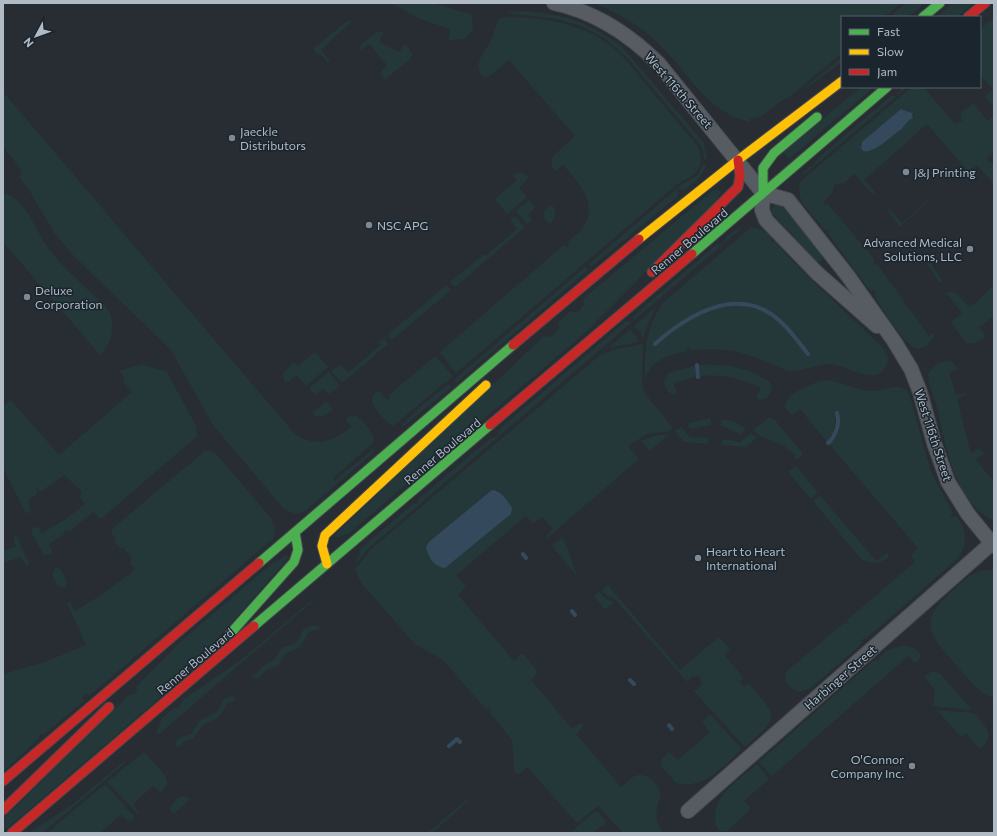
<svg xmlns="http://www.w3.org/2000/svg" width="997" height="836" font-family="Commissioner,sans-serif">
<rect width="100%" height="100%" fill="#272d33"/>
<path fill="#243839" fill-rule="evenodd" d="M391 3H433L472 15 473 30 464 39 449 40 450 29 420 19Z
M593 3H901L884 17H842V53L788 98C775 101 765 121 750 118L749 122C703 109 692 76 660 45 641 26 618 12 593 3Z
M906 3H925L908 17H890Z
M953 3H974L957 17H936Z
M515 11C556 11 593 22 624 49L703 142 707 159H704L703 150 699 143 630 61 605 38 579 25 557 19 506 13Z
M509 17C548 18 589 24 619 53 630 63 639 76 649 88 664 106 680 125 696 144 702 152 703 166 695 173 689 179 680 181 674 187L456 373 440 352 564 245 566 247 570 244 568 242C573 237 578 234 582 229 600 204 579 183 563 165L556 171 551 166 553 156 575 136 509 60 488 77H483C472 63 484 54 490 42 494 35 495 27 498 20L500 18Z
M994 18V108L985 97 993 89 980 75V29Z
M347 21H352L321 50 330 61 328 63 320 53 318 55 313 49Z
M381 31 383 33 379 42 399 52 405 44 413 54 410 59 385 80 380 73 387 65 369 44 361 50 359 47 376 32Z
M842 57V62L795 96Z
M861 87H874L789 159 783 152Z
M902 87H907L804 175 803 173 810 166 812 167 818 158 891 96H896Z
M912 87H923L955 124 962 121 960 114 974 103 987 121 994 116V153L988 157V161L994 165V184L977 165 968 171 927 124 864 180 875 192 873 194 876 198 854 174 844 183 835 184 832 193 823 202 825 205 827 203 875 260 873 262 875 265 877 264 929 336 935 332 934 337 928 343 929 345 918 349C904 346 882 308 874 295L876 292 873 289 871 292 831 238 828 232 830 231 824 229 803 204 800 197 799 184 802 180ZM901 109 913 114 914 117 906 123 901 130 872 151 861 145Z
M3 92 293 432C313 449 333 442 352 427L346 420 347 417 356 416C364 421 372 432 375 441L333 478 335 480 375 448 372 454 305 511 295 514 284 509 213 425 171 350 74 256 55 234 29 190 19 177 22 171 3 146Z
M703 164 706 166C702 177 693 184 683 191L680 188 677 191 679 194 677 197 591 267 589 264 681 185 698 175Z
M520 172 529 177 519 188 527 197 507 214 495 199 517 180 513 175Z
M948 183 900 227 886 209 890 210 902 223Z
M717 190 721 192 716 201 586 332 348 534 335 538 336 534 543 337 553 336 559 328 558 323 571 311 574 312 580 310 584 304 583 299 712 191Z
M3 194C23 194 35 229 45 243 57 262 75 277 91 293 96 298 104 304 108 310 117 323 111 346 100 355L3 242Z
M529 200 535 207 528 215 532 220 527 224 516 211Z
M777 204 782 206 823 255 822 261H816L772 213V208Z
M552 205C557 211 556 216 551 223H548L542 216 545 214 543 211Z
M515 216 525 227 455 287 450 282 484 254 486 256 517 229 510 221Z
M979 218 930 263 943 281 940 283 927 264Z
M744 226 370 547 355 564 361 548 414 503 416 504 418 502 417 500 492 437 494 438 499 434 498 432 502 427 626 321 631 322 634 319 633 317 638 312 717 244 721 245 725 241 724 240 734 231Z
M751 227 763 230 771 236 772 243 774 241 778 245 800 269 883 348 888 359C882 391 848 365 831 364 816 364 803 372 788 371L758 358 735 351 712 349 694 350H691L690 347 687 348V350L684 352C667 356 650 361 645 379 645 350 645 330 662 304Z
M585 267 588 270 456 383 454 380Z
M446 285 451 290 392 340 388 335Z
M993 285 994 315 979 328 985 334V338L975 343H966L951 322 962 313 947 293 950 291 957 294 969 307 972 304 974 305Z
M656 307 647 326 643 338 639 330 634 326Z
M630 330 637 337 638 342 608 348Z
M384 338 388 344 342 383 331 371 341 364 348 373 381 345 379 342Z
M643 344 642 383 644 392 673 428 669 431 647 434 628 446 639 459 546 539V536L553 529 542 517 533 523 526 516 456 575 466 586 458 595 514 661 521 654 524 655 538 672 531 680 572 729 580 723 583 724V727L576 734 621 787C625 784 629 779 633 777 645 770 658 783 661 795 656 808 653 820 663 833H623L598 806 577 823 527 767 519 774 515 773 514 770 512 740 492 715 490 712 492 710 489 707 487 709 484 707 443 660 415 644 362 584 355 570 369 551 599 356 612 350ZM496 490C504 496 513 503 511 514L445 567 436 564 431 559Z
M315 352 328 367 306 386 297 375 289 381 285 382 283 377 284 372 294 362 298 366Z
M435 356 453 376 393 426C384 421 360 397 379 391L387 400 391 397 389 395Z
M951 361 958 369 949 373 956 395 965 393 966 395 957 399 969 447 971 453 979 449 983 452V455L975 459 994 482V521C955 502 946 447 937 407 934 396 928 385 928 374 933 366 941 360 951 361Z
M142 364 167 372 196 426 197 436 101 519 93 512 71 530 68 531 66 529 63 535 49 544 52 551 51 554 44 555 32 534V529L38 526 42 533 64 520 85 504 80 497 82 492 64 475 43 490 40 492 38 488 36 489 38 493 28 501 31 511 26 514 3 467V406L11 400 59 455 132 392 123 381 125 378 119 371Z
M699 365C723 363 749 368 770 382L772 391 766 398 759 400 756 398 761 388C742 378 721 374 700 376Z
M695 366 696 377 673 383 677 392 675 395 668 392 664 383 669 373Z
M329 372 340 385 329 394 323 389 315 395 309 388Z
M827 380C843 382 856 391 872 391 886 391 898 380 909 393L931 472 953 513 951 515 952 518 955 516C968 527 968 547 957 559L867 638 860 640 862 642 858 647 811 688 800 692C790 689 781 680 788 670L844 623 846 624 848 622 847 620 915 562 911 555 918 548 829 444 837 435 839 414 837 413 833 433 827 442 800 409 792 415 785 408C784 394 815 381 827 380Z
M449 384 452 387 404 426H401L422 405Z
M326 401 332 408V411L321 417 314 416 313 412Z
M770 417 775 420 802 452V455L796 460 794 458 796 456 783 445 761 437 753 430Z
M710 418 712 425 691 429 688 426 689 423Z
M723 419 735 422 746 429 741 434 720 425Z
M681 427 690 437 709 438 708 444 684 442 675 431Z
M751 433 757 438 746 447 722 445 723 439 740 442Z
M669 434 650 451 641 441 657 435Z
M205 451H211L216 454 271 518 275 527 274 538 89 696 86 694 82 698 84 701 43 735 41 734 38 736 39 738 3 772V674L45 662 86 645 67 603 70 602 75 611 101 595 135 570 130 563 132 558 123 548H120L114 542 116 539 111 533 112 529Z
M796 466 818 493 811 499 788 472Z
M820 495 876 561 887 553 889 554 888 558C878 564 870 565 860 558L813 501Z
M16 535 29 563 27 566 21 557 3 563V551L16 546 13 538Z
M562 538 568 550 577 576 552 546Z
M287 555 289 557 184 677 3 832V819L129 695 134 694 137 690V686L179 643 270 565Z
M55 568H58L61 570 67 582 64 588 58 586 52 575Z
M984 570H994V698L986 695 978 689C968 679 959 668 949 657 927 632 922 618 949 594 960 584 970 573 984 570Z
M608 585 680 670 719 637 730 649 724 655 744 678 739 682 744 687 748 683C779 719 780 715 745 747L693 690H696L702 685 701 679 698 676 692 677 687 682 615 599 607 596 601 591Z
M599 592 606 599 614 602 607 608H604L594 596Z
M319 596 159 734H156L162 718 174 708H178L184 699 241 660 308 603Z
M310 626H318L320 629 309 632 300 647 286 653 279 665 265 671 258 679 252 677V674L257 673 263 666 274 660 279 652 284 647 294 644 299 639 303 630Z
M900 646C908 646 918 647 921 656L920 659 915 663 908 656 772 776 759 762 872 662 877 659 878 661 885 651Z
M932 671 940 674 972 710 933 706 935 690 924 677Z
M231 696 234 697 235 700 228 703 218 718 203 725 193 739 184 741 180 747H176L175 743C179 737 184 736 191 734L200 720 217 712 224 699Z
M937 710 974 713C985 726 997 735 980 749L966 733 961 737Z
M710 714 742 749C723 766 705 790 676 783L661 766 662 759 669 752 678 760 710 732 702 722Z
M144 752 165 775 167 784 161 793 153 786 133 804 139 812 138 814 107 782Z
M124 761 125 763 43 833H28L72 805Z
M757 764 769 779 744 801 750 807 749 811 727 831H721C716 828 715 824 715 818 714 794 741 778 757 764Z
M105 784 132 814 134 818 130 821 127 820 121 814 100 833H47Z
M185 796 189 798V800L174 814 172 813 170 809C173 802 177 797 185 796Z
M467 799 468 801 432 833H428Z
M594 812H598L607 822 593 833H570Z"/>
<path fill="#34495c" d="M901 109 912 113 913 118C906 121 904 128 899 131 890 137 874 154 863 151L861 148 862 142Z
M492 490C502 491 507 500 512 508L511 514 445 568C434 567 428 557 426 547L429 542Z"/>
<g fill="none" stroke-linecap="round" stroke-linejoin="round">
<path stroke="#34495c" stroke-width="4" d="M655 344C685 317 732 288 771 314 786 324 797 340 808 354
M697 365 698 377
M828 443C836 436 840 423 837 413
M523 554 526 558
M572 611 575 615
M630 680 634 684
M669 725 672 729
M449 746 457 739 460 742"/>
<g stroke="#45494e" stroke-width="16">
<path id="street" d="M554 3C596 12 629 34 659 64L763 193 788 200 848 276 894 341 911 369 920 392 934 443 948 482 968 514 994 546
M763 193 762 210 766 220 817 273 877 326
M688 811 992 543"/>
</g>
<g stroke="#45494e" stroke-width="11">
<path id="fast" d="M923 17 940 3
M763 193V168L774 153 817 117
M692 254 887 87
M259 563 513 345
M254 626 490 425
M230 634 294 562 298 550 295 532"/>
</g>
<g stroke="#45494e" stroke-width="11">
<path id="slow" d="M639 239 738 160 842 81
M327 564 322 546 325 535 486 385"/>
</g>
<g stroke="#45494e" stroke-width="11">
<path id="jam" d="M968 17 985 3
M652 272 738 187 740 176 738 160
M513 345 639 239
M490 425 692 254
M3 781 259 563
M3 810 109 707
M12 833 254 626"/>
</g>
<use href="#street" stroke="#575c62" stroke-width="14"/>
<use href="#fast" stroke="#4caf50" stroke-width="9"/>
<use href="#slow" stroke="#ffc107" stroke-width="9"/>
<use href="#jam" stroke="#c62828" stroke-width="9"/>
</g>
<g fill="#808993" stroke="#1a252e" stroke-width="1.5">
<circle cx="232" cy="138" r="4"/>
<circle cx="906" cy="172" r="4"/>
<circle cx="369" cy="225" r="4"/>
<circle cx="970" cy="249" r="4"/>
<circle cx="27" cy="297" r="4"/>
<circle cx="698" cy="558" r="4"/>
<circle cx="912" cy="766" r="4"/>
</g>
<g text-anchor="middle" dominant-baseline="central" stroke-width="3" stroke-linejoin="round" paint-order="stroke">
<g font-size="12" fill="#b0bbc6" stroke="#1a252e">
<text transform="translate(679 90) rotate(49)">West 116th Street</text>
<text transform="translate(689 241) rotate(-40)">Renner Boulevard</text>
<text transform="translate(934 435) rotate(72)">West 116th Street</text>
<text transform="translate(442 451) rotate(-40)">Renner Boulevard</text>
<text transform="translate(195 661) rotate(-40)">Renner Boulevard</text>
<text transform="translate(840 677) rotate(-41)">Harbinger Street</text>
</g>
<g font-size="12" fill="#b0bbc6" stroke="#1a252e" text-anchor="start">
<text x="240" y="131">Jaeckle<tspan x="240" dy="14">Distributors</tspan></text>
<text x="914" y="172">J&amp;J Printing</text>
<text x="377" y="225">NSC APG</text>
<text x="962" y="242" text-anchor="end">Advanced Medical<tspan x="962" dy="14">Solutions, LLC</tspan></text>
<text x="35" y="290">Deluxe<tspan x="35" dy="14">Corporation</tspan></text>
<text x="706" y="551">Heart to Heart<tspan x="706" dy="14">International</tspan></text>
<text x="904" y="759" text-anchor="end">O'Connor<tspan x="904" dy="14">Company Inc.</tspan></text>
</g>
</g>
<rect width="997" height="836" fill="none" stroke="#b0bbc6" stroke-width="8"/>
<rect x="841" y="16" width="140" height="72" fill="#1a252e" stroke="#56616b"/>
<rect x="849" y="29" width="20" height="6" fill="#4caf50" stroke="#56616b"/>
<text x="877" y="36" font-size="12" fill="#b0bbc6">Fast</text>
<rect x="849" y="49" width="20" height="6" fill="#ffc107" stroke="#56616b"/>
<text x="877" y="56" font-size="12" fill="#b0bbc6">Slow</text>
<rect x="849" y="69" width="20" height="6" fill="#c62828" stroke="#56616b"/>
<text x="877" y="76" font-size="12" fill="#b0bbc6">Jam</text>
<g transform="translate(36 36) rotate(229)" stroke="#1a252e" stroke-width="3" paint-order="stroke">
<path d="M0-3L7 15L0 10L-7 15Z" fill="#b0bbc6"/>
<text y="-6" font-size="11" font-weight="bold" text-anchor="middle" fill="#b0bbc6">N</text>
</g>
</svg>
